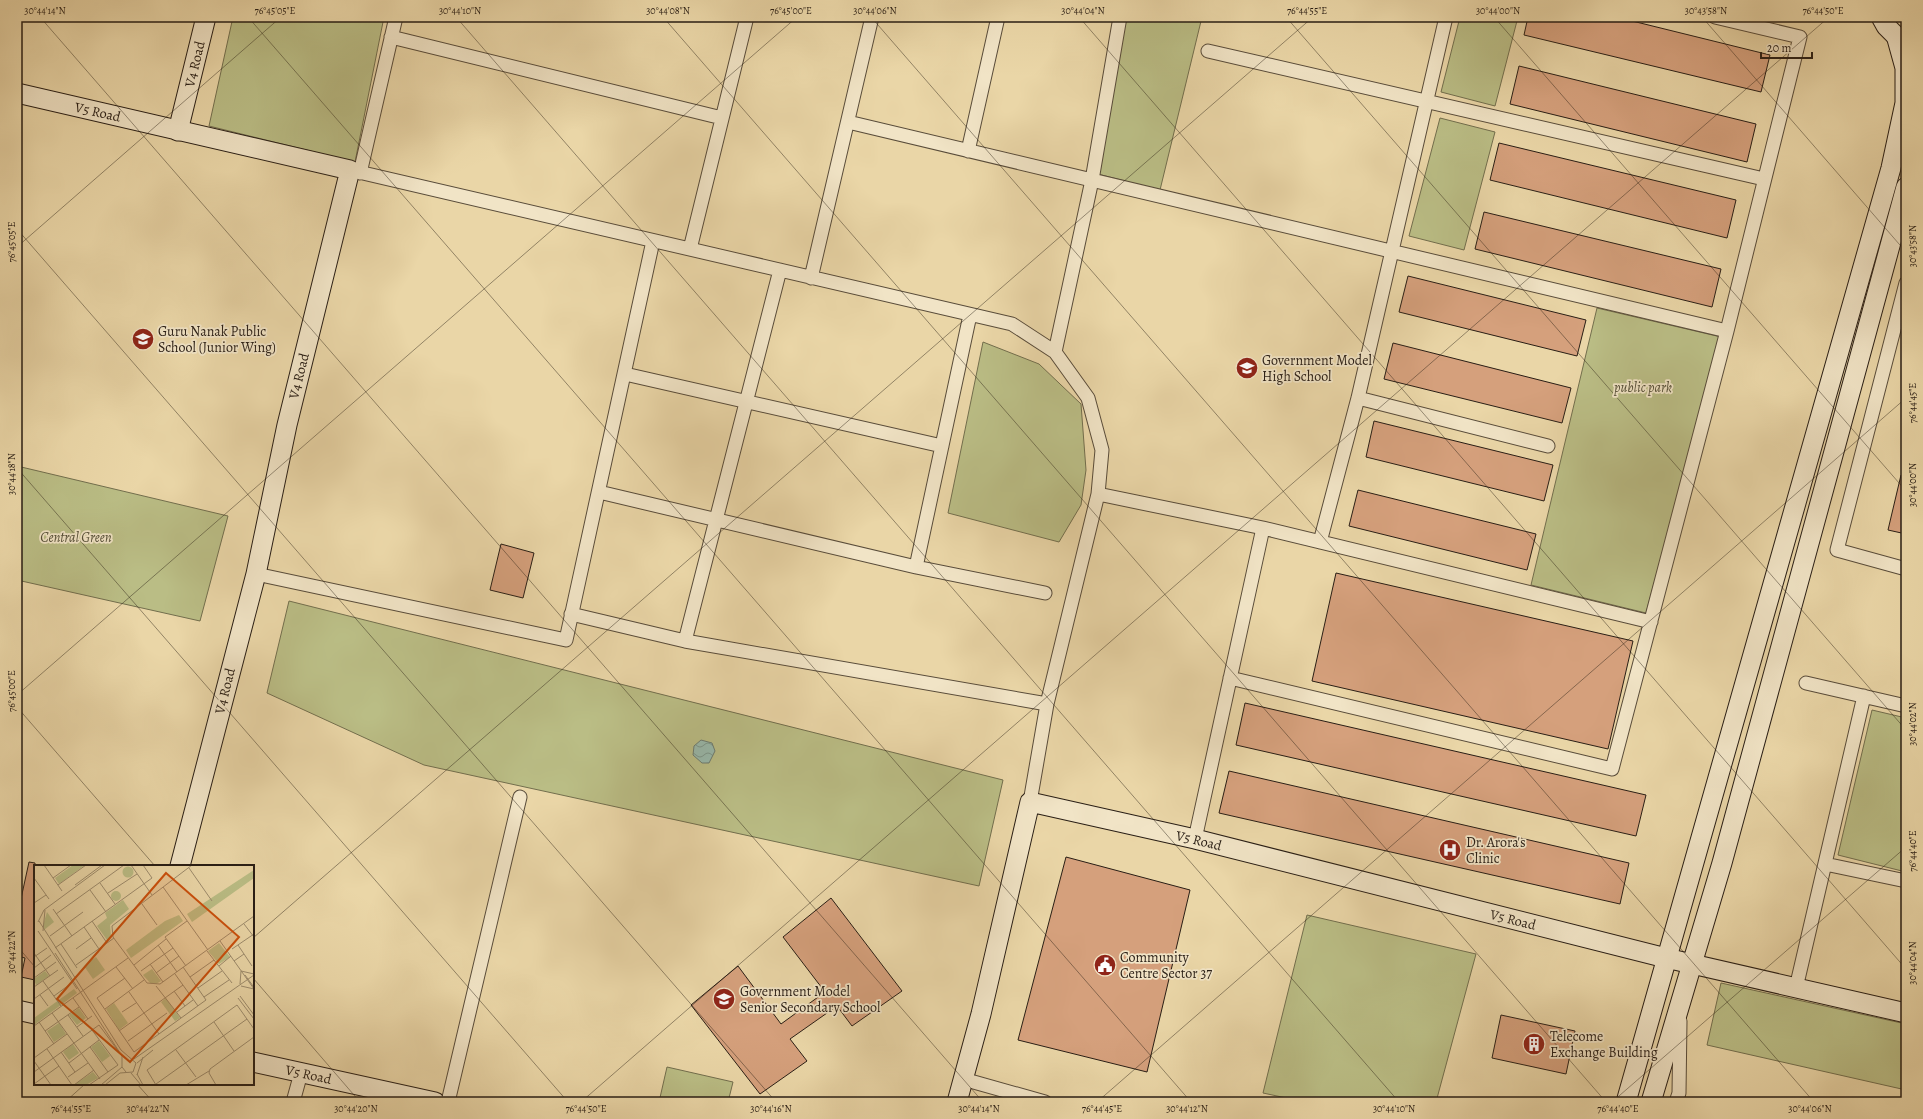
<svg xmlns="http://www.w3.org/2000/svg" width="1923" height="1119" font-family="Alegreya,serif">
<defs>
<pattern id="water-waves" width="16" height="10" patternUnits="userSpaceOnUse"><rect width="16" height="10" fill="#98b9ac"/><path d="M0 5q4-4 8 0t8 0" fill="none" stroke="#7c968b"/></pattern>
</defs>
<rect width="100%" height="100%" fill="#ead6a7"/>
<filter id="stains"><feTurbulence type="fractalNoise" baseFrequency=".005" numOctaves="4"/><feColorMatrix values="0 0 0 0 .2 0 0 0 0 .09 0 0 0 0 .02 0 0 0 .5 -.17"/></filter>
<radialGradient id="worn" r=".72"><stop offset=".6" stop-color="#630" stop-opacity="0"/><stop offset="1" stop-color="#630" stop-opacity=".3"/></radialGradient>
<path fill="#babd85" stroke="#726e4d" d="M233 17H384L355 162 209 126Z
M1127 17H1202L1160 190 1090 172Z
M1460 17H1518L1495 106 1441 92Z
M1440 118 1495 132 1464 250 1409 236Z
M1597 308 1721 337 1646 613 1531 585Z
M983 342 1039 364 1081 404 1086 470 1081 505 1059 542 948 513Z
M17 466 228 516 200 621 17 580Z
M289 601 1003 780 979 886 424 765 267 693Z
M1872 710 1906 718V872L1838 855Z
M1307 915 1476 954 1436 1102H1305L1263 1093Z
M1721 983 1906 1024V1090L1707 1045Z
M667 1067 733 1082 728 1102H659Z"/>
<path fill="url(#water-waves)" stroke="#6c7b70" d="M701 740 712 743 715 751 709 763H702L693 755 694 746Z"/>
<path fill="#d5a07c" stroke="#291e15" d="M1528 17H1616L1770 55 1761 92 1524 35Z
M1519 66 1756 124 1747 162 1510 104Z
M1499 143 1736 200 1727 238 1490 180Z
M1484 212 1721 269 1712 307 1475 249Z
M1408 276 1586 320 1577 356 1399 312Z
M1393 343 1571 388 1562 423 1384 379Z
M1374 421 1553 465 1544 501 1366 457Z
M1901 475 1906 476V534L1888 530Z
M1358 490 1536 534 1527 570 1349 526Z
M501 544 534 553 523 598 490 590Z
M1336 573 1633 641 1608 749 1312 681Z
M1245 703 1646 795 1636 836 1236 745Z
M1229 771 1629 863 1620 904 1219 813Z
M1066 857 1190 890 1147 1072 1018 1040Z
M29 862 35 863V980L21 977 25 958 17 956V917Z
M831 898 902 991 852 1026 837 1006 790 1039 807 1061 760 1094 691 1005 738 966 781 1024 825 992 783 937Z
M1501 1015 1575 1031 1566 1074 1492 1058Z"/>
<g fill="none" stroke-linecap="round" stroke-linejoin="round">
<g stroke="#594c3a" stroke-width="15">
<path id="street" d="M391 37 722 118
M1208 51 1764 179
M848 122 1727 331
M968 151 998 17
M350 170 1012 324 1055 352 1088 398 1102 450 1098 494 1047 704 1030 802
M360 173 396 17
M690 249 747 17
M811 278 872 17
M1906 283 1837 550 1906 569
M1055 352 1092 180 1120 17
M625 374 942 446
M1358 398 1548 446
M599 492 916 567 1045 593
M1098 494 1263 528 1651 622
M1320 542 1358 398 1446 17
M916 567 970 315
M256 574 566 640 653 241
M571 614 685 641 1047 704
M685 641 780 270
M1230 678 1612 769 1727 331 1800 37 1715 17
M1806 683 1906 706
M1195 839 1263 528
M1825 864 1906 881
M1796 988 1864 696
M963 1079 1045 1102
M293 1102 301 1073
M448 1102 520 797
M1676 1102 1679 1093 1680 1021"/>
</g>
<g stroke="#291e15" stroke-width="21">
<g id="secondary">
<path d="M1881 17 1886 26 1906 46"/>
<path id="s1" d="M17 93 350 170 287 425 256 574 180 866"/>
<path id="s2" d="M178 131 206 17"/>
<path d="M17 1010 35 1014"/>
<path id="s3" d="M253 1062 435 1102"/>
<path id="s4" d="M957 1102 981 1014 1030 802 1195 839 1666 958 1906 1013"/>
<path d="M1626 1102 1891 168 1905 103V68L1897 39"/>
<path d="M1651 1102 1722 863 1906 187"/>
</g>
</g>
<use href="#street" stroke="#f1e4c6" stroke-width="13"/>
<use href="#secondary" stroke="#f1e4c6" stroke-width="19"/>
</g>
<path fill="none" stroke="#291e15" stroke-width="1" stroke-opacity="0.45" d="M40 17 983 1102M248 17 1191 1102M456 17 1399 1102M663 17 1606 1102M871 17 1814 1102M1079 17 1906 969M1286 17 1906 730M1494 17 1906 491M1702 17 1906 252M17 229 776 1102M17 247 281 17M17 468 568 1102M17 695 797 17M17 707 155 866M253 938 1313 17M17 946 35 967M253 978 360 1102M137 1084 153 1102M65 1102 85 1084M581 1102 1829 17M1097 1102 1906 398M1612 1102 1906 847"/>
<defs>
<g id="school-disc" transform="scale(1.15)"><circle r="9.5" fill="#8f2418" stroke="#f1e4c6"/><path d="M0-5L7-2L0 1L-7-2ZM-4 1L0 2.5L4 1V4Q0 6-4 4Z" fill="#fff"/></g>
<g id="hospital-disc" transform="scale(1.15)"><circle r="9.5" fill="#8f2418" stroke="#f1e4c6"/><path d="M-5-5h3v3.5h4V-5h3V5h-3V1.5h-4V5h-3Z" fill="#fff"/></g>
<g id="civic-disc" transform="scale(1.15)"><circle r="9.5" fill="#8f2418" stroke="#f1e4c6"/><path d="M-.6-6.5H3V-4.5H.6V-3L4-1V1h2V6H-6V1h2V-1L-.6-3ZM-1.2 2.5V6h2.4V2.5Z" fill="#fff"/></g>
<g id="building-disc" transform="scale(1.15)"><circle r="9.5" fill="#8f2418" stroke="#f1e4c6"/><path d="M-4-6H4V6H1V3H-1V6H-4ZM-2.5-4.3h1.7v1.8h-1.7ZM.8-4.3h1.7v1.8H.8ZM-2.5-1h1.7V.8h-1.7ZM.8-1h1.7V.8H.8Z" fill="#fff"/></g>
</defs>
<g fill-rule="evenodd">
<use href="#school-disc" x="143" y="339"/>
<use href="#school-disc" x="1247" y="368"/>
<use href="#hospital-disc" x="1450" y="850"/>
<use href="#civic-disc" x="1105" y="965"/>
<use href="#school-disc" x="724" y="999"/>
<use href="#building-disc" x="1534" y="1044"/>
</g>
<g text-anchor="middle" dominant-baseline="central" stroke-width="3.5" stroke-linejoin="round" paint-order="stroke">
<g font-size="14" fill="#291e15" stroke="#f1e4c6">
<text stroke="none"><textPath href="#s2" startOffset="69">V4 Road</textPath></text>
<text stroke="none"><textPath href="#s1" startOffset="83">V5 Road</textPath></text>
<text transform="translate(299 376) rotate(-76)">V4 Road</text>
<text transform="translate(225 691) rotate(-76)">V4 Road</text>
<text stroke="none"><textPath href="#s4" startOffset="482">V5 Road</textPath></text>
<text stroke="none"><textPath href="#s4" startOffset="806">V5 Road</textPath></text>
<text stroke="none"><textPath href="#s3" startOffset="57">V5 Road</textPath></text>
</g>
<g font-size="14" fill="#291e15" stroke="#f1e4c6" text-anchor="start">
<text x="158" y="331">Guru Nanak Public<tspan x="158" dy="16">School (Junior Wing)</tspan></text>
<text x="1262" y="360">Government Model<tspan x="1262" dy="16">High School</tspan></text>
<text x="1466" y="842">Dr. Arora's<tspan x="1466" dy="16">Clinic</tspan></text>
<text x="1120" y="957">Community<tspan x="1120" dy="16">Centre Sector 37</tspan></text>
<text x="740" y="991">Government Model<tspan x="740" dy="16">Senior Secondary School</tspan></text>
<text x="1550" y="1036">Telecome<tspan x="1550" dy="16">Exchange Building</tspan></text>
</g>
<g font-size="14" font-style="italic" fill="#544e37" stroke="#f1e4c6">
<text x="1643" y="387">public park</text>
<text x="76" y="537">Central Green</text>
</g>
</g>
<g transform="translate(34 865)">
<rect width="220" height="220" fill="#ead6a7"/>
<path d="M39 0H51L25 19 21 13ZM88.5 7a5.5 5.5 0 1 1 11 0a5.5 5.5 0 1 1-11 0ZM220 5V13L158 57 153 49ZM77 31a5 5 0 1 1 10 0a5 5 0 1 1-10 0ZM89 35 95 44 76 60 77 72 73 75 63 61 73 53 71 48ZM13 47 20 57 10 65 9 60ZM145 50 149 56 97 93 92 85 131 56ZM185 78 196 92 185 99 174 86ZM62 92 71 105 59 114 50 101ZM118 104 127 116 122 119H117L109 110ZM11 106 15 111 2 120 0 114ZM40 124 43 128 0 160V153ZM132 133 146 153 141 156 127 137ZM80 138 94 158 85 165 72 144ZM45 143 52 153 43 160 35 150ZM25 158 32 169 20 177 13 166ZM65 176 76 191 68 197 57 182ZM39 179 45 188 35 195 29 187ZM59 207 64 213 52 220H40Z" fill="#babd85"/>
<path fill="none" stroke="#9d8c6d" stroke-width="1" d="M10 0 28 26M97 0 118 30M158 0 78 61 79 72 113 118 126 119 220 51M155 3 178 36M0 13 15 34M19 13 37 0M66 18 81 39M24 20 52 0M41 20 68 0M129 22 174 85M56 25 72 47M74 28 103 9M0 38 12 30M108 39 123 60M19 44 38 71M22 49 90 0M5 56 87 185 102 198 99 207 86 208 71 220M58 56 73 78M4 57 10 45 71 0M210 59 220 72M50 62 65 84M4 66 43 124M9 66 11 45M16 71 49 47M186 76 220 124M27 79 43 103M124 80 143 107M204 80 218 101M21 83 118 13 109 0M42 84 57 73M198 84 220 69M173 86 198 118M0 88 16 111M21 88 88 191V202L92 207M0 92 13 83M200 96 210 89M116 99 129 117M42 100 80 73M100 100 132 74M152 101 131 72 153 56M185 101 197 91M82 102 99 124M0 103 17 90M107 106 139 83M122 108 145 91M141 109 164 141M211 110 219 121M156 112 180 95M0 113 22 97M91 113 63 133 100 187 172 135 149 102M9 116 27 141M206 119 207 106 220 109M122 121 147 153M207 121 220 124M0 122 24 105M164 123 188 106M140 126 151 141M95 127 125 169M6 130 14 141M20 131 35 120M206 131 220 150M170 132 195 115M39 133 54 154M204 133 220 154M0 134 30 112M71 144 110 115M88 147 102 138M143 147 159 135M18 148 66 214M34 150 49 171M5 157 20 179M180 157 200 186M0 161 94 93M43 162 58 151M11 166 45 142M85 166 149 120M94 176 133 148M56 182 74 207M13 184 38 220M142 185 162 212M27 187 41 207M0 193 33 169M100 194 220 110M0 196 17 220M35 198 65 175M103 198 119 185M0 207 65 160 88 191M97 208 107 220M103 209 109 220M103 210 109 192M34 212 54 198M0 219 25 201M122 219 213 154M40 220 60 205M55 220 84 200 58 165M67 220 88 202M122 220 113 205 203 140 220 164M152 220 175 206M182 220 175 208 176 204 220 172"/>
<path fill="#cb500d" fill-opacity="0.15" stroke="#cb500d" stroke-width="2" d="M132 8 205 72 96 197 23 134Z"/>
<rect width="220" height="220" fill="none" stroke="#291e15" stroke-width="2"/>
</g>
<rect width="1923" height="1119" fill="none" stroke="#ead6a7" stroke-width="44"/>
<path d="M1761 52v6h51v-6" fill="none" stroke="#291e15" stroke-width="2"/>
<text x="1767" y="52" font-size="12" fill="#291e15" stroke="#f1e4c6" stroke-width="3" paint-order="stroke">20 m</text>
<rect x="22" y="22" width="1879" height="1075" fill="none" stroke="#291e15" stroke-width="1.5"/>
<g font-size="10" text-anchor="middle" fill="#291e15">
<text x="45" y="14">30°44'14"N</text>
<text x="275" y="14">76°45'05"E</text>
<text x="460" y="14">30°44'10"N</text>
<text x="668" y="14">30°44'08"N</text>
<text x="791" y="14">76°45'00"E</text>
<text x="875" y="14">30°44'06"N</text>
<text x="1083" y="14">30°44'04"N</text>
<text x="1307" y="14">76°44'55"E</text>
<text x="1498" y="14">30°44'00"N</text>
<text x="1706" y="14">30°43'58"N</text>
<text x="1823" y="14">76°44'50"E</text>
<text transform="translate(11 242) rotate(-90)" y="4">76°45'05"E</text>
<text transform="translate(1912 246) rotate(-90)" y="4">30°43'58"N</text>
<text transform="translate(1912 403) rotate(-90)" y="4">76°44'45"E</text>
<text transform="translate(11 474) rotate(-90)" y="4">30°44'18"N</text>
<text transform="translate(1912 485) rotate(-90)" y="4">30°44'00"N</text>
<text transform="translate(11 691) rotate(-90)" y="4">76°45'00"E</text>
<text transform="translate(1912 724) rotate(-90)" y="4">30°44'02"N</text>
<text transform="translate(1912 851) rotate(-90)" y="4">76°44'40"E</text>
<text transform="translate(11 952) rotate(-90)" y="4">30°44'22"N</text>
<text transform="translate(1912 963) rotate(-90)" y="4">30°44'04"N</text>
<text x="71" y="1112">76°44'55"E</text>
<text x="148" y="1112">30°44'22"N</text>
<text x="356" y="1112">30°44'20"N</text>
<text x="586" y="1112">76°44'50"E</text>
<text x="771" y="1112">30°44'16"N</text>
<text x="979" y="1112">30°44'14"N</text>
<text x="1102" y="1112">76°44'45"E</text>
<text x="1187" y="1112">30°44'12"N</text>
<text x="1394" y="1112">30°44'10"N</text>
<text x="1618" y="1112">76°44'40"E</text>
<text x="1810" y="1112">30°44'06"N</text>
</g>
<rect width="100%" height="100%" filter="url(#stains)"/>
<rect width="100%" height="100%" fill="url(#worn)"/>
</svg>
